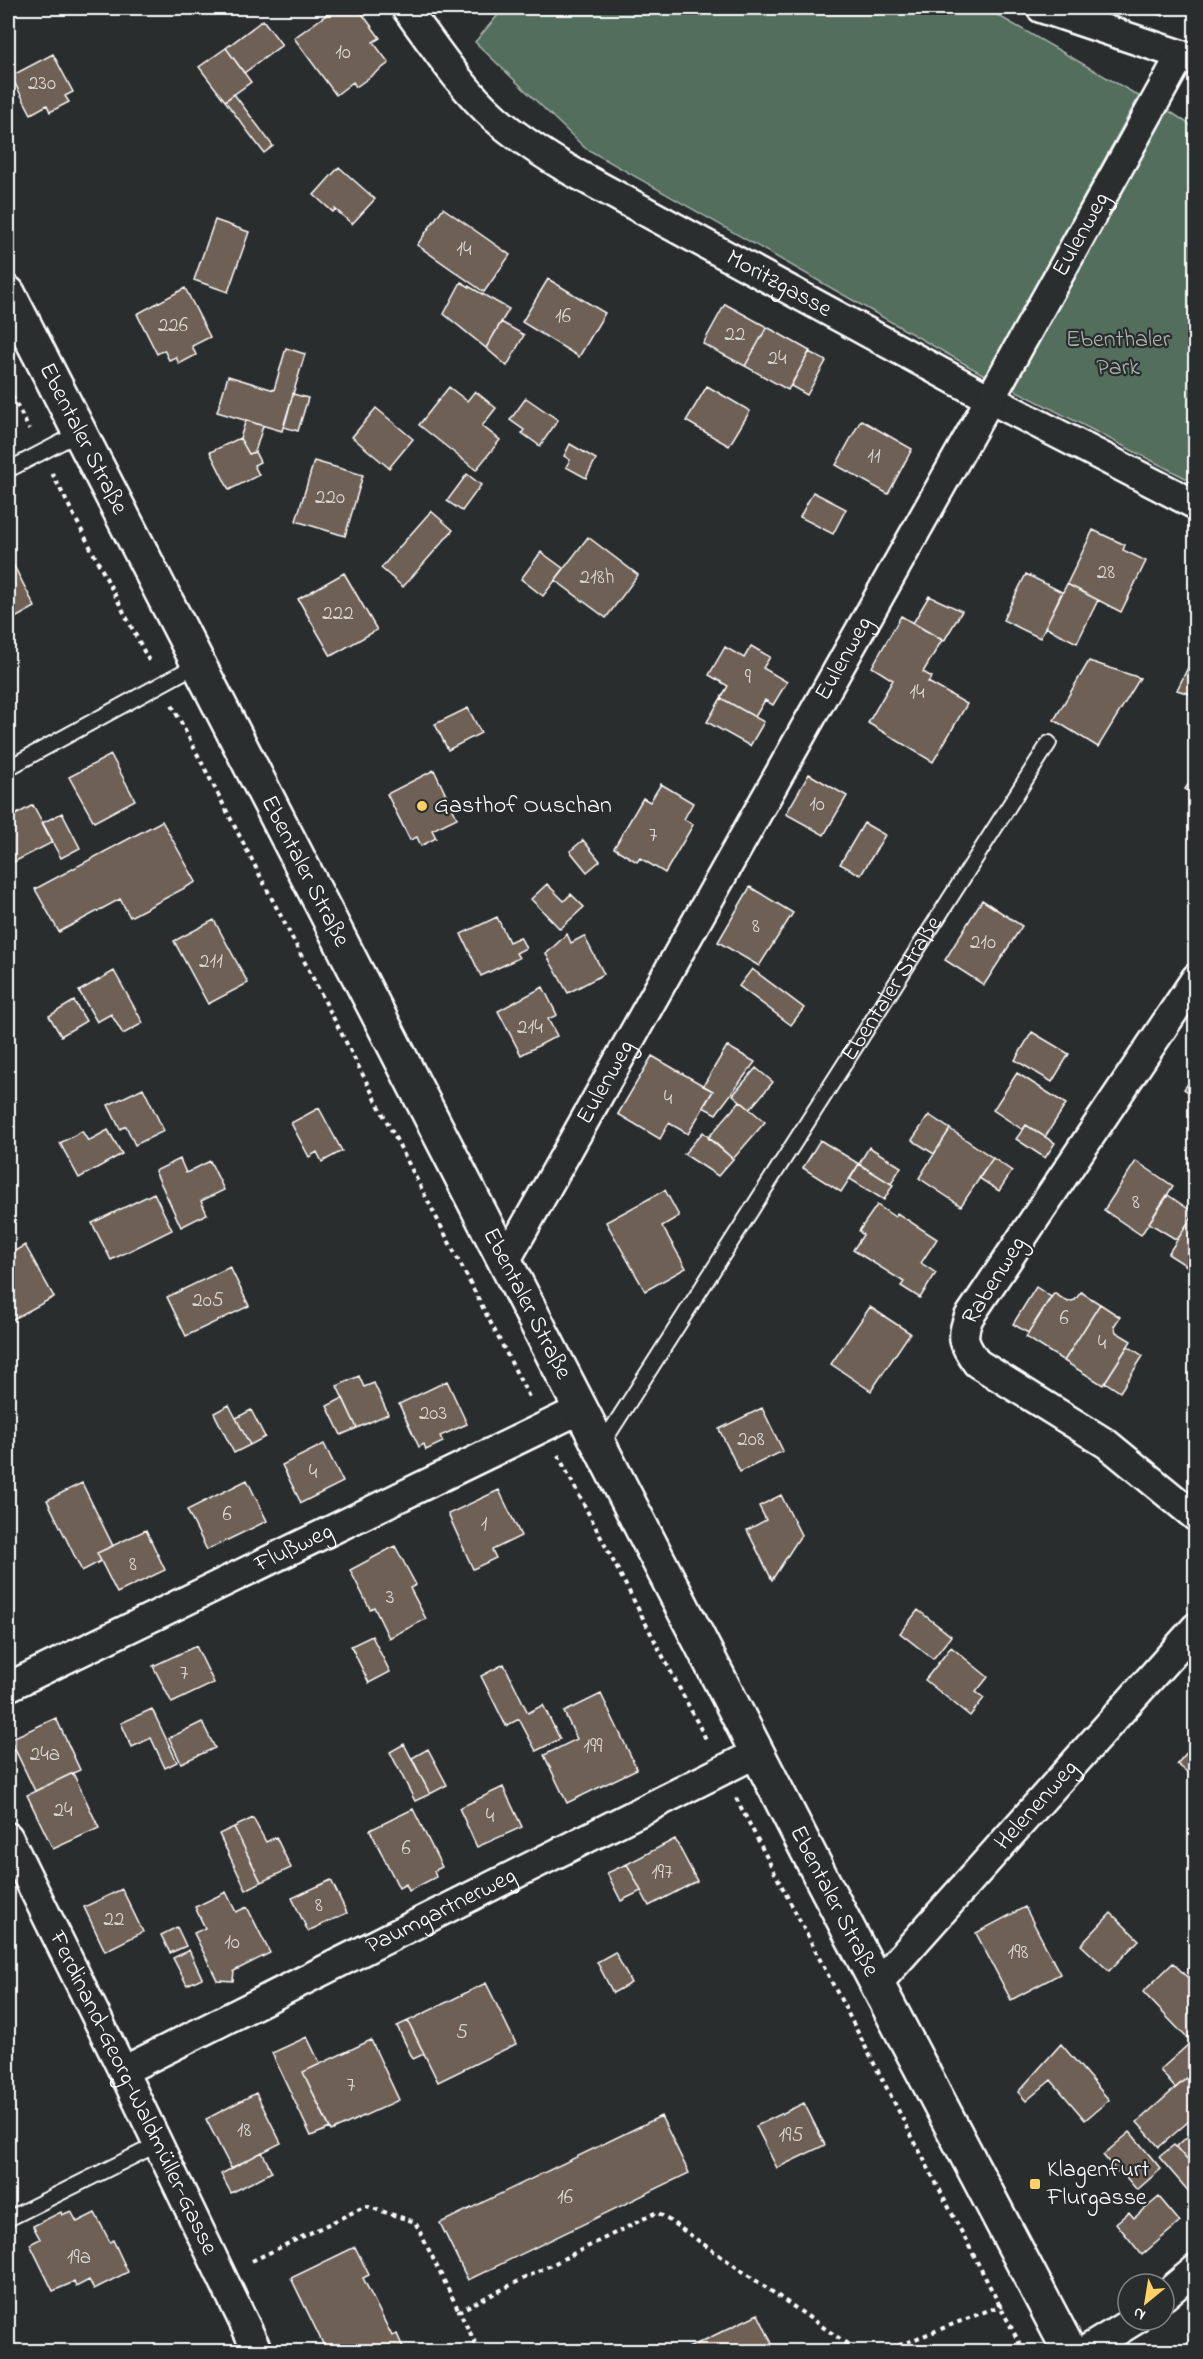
<svg xmlns="http://www.w3.org/2000/svg" width="1203" height="2359" font-family="'Indie Flower',sans-serif">
<rect width="100%" height="100%" fill="#2a2d2e"/>
<filter id="ink" filterUnits="userSpaceOnUse"><feTurbulence type="fractalNoise" baseFrequency=".0167" numOctaves="2"/><feDisplacementMap in="SourceGraphic" scale="12" xChannelSelector="R" yChannelSelector="G"/><feConvolveMatrix kernelMatrix="1 2 1 2 8 2 1 2 1" color-interpolation-filters="sRGB"/></filter>
<g filter="url(#ink)">
<path fill="#536e5d" stroke="#a9b6ae" stroke-width="1.5" d="M504 8H985L1139 96 986 376 585 148 475 42Z
M1166 109 1195 128V483L1009 387Z"/>
<path fill="#6e6154" stroke="#fff" stroke-width="1.5" d="M336 8H358L380 38 373 42 389 63 356 87 353 82 336 95 294 38Z
M1138 8H1166L1163 16Z
M263 20 282 45 244 73 226 48Z
M226 48 251 82 225 101 199 67Z
M53 54 73 92 65 96 69 102 50 112 47 105 31 114 11 76Z
M234 94 273 146 264 153 225 101Z
M339 167 375 199 352 224 335 209 333 212 314 195Z
M443 208 510 255 484 292 417 245Z
M215 220 249 232 228 292 194 280Z
M548 279 605 313 579 357 522 322Z
M461 282 509 309 486 348 444 314Z
M185 288 210 337 192 346 196 355 179 364 176 357 169 360 164 350 157 354 137 314Z
M725 304 767 327 745 366 703 344Z
M501 322 524 335 507 366 486 348Z
M767 327 810 351 788 390 745 366Z
M286 348 305 354 282 431 217 412 228 376 274 390Z
M809 352 826 361 807 395 791 386Z
M707 386 750 411 729 446 686 421Z
M449 387 467 401 475 391 496 408 482 426 500 440 476 470 419 425Z
M293 394 308 398 298 431 284 427Z
M526 398 558 420 540 446 522 433 524 430 510 420Z
M376 408 413 439 389 468 352 437Z
M246 420 263 426 255 452 249 454 240 438Z
M861 420 912 449 888 494 836 465Z
M240 438 249 454 255 452 260 462 254 465 259 475 229 490 210 452Z
M570 444 596 459 586 478 566 467 570 460 564 456Z
M314 461 363 475 345 536 296 521Z
M467 474 481 485 462 511 447 501Z
M813 492 846 509 833 534 800 517Z
M431 511 453 530 403 587 381 568Z
M1093 530 1125 545 1123 550 1146 561 1121 612 1067 584Z
M588 537 638 575 606 618 555 580Z
M541 552 564 569 543 596 521 579Z
M11 560 35 607 8 622V562Z
M344 573 377 630 331 656 298 599Z
M1026 574 1062 592 1040 638 1003 620Z
M1067 584 1098 600 1077 643 1045 627Z
M929 596 962 611 944 641 913 623Z
M901 616 942 640 923 672 932 677 928 682 967 704 933 762 868 723 893 680 872 667Z
M751 646 770 657 763 668 787 682 773 705 765 700 755 717 721 698 728 686 709 675 725 647 744 658Z
M1196 651V696L1177 690Z
M1089 661 1140 678 1098 747 1054 720Z
M721 698 764 722 750 746 707 722Z
M468 708 481 733 448 750 435 724Z
M111 755 135 800 94 822 69 777Z
M434 770 457 818 432 830 436 838 421 846 417 837 410 840 387 794Z
M1196 773V796L1185 789Z
M809 774 847 796 824 835 786 814Z
M661 784 693 803 684 819 693 825 665 873 640 858 637 862 614 848 643 798 650 802Z
M33 805 53 842 10 864 8 860V819Z
M62 813 80 848 61 858 42 823Z
M162 821 196 882 130 917 120 899 59 932 35 889Z
M864 823 885 835 861 875 840 864Z
M583 840 600 861 587 872 570 851Z
M547 884 564 901 571 894 584 907 560 929 531 899Z
M750 887 793 913 759 966 718 942Z
M982 900 1022 926 984 985 945 960Z
M497 917 509 942 520 937 526 948 516 953 519 958 481 976 461 934Z
M214 920 248 983 208 1004 174 941Z
M567 934 571 943 584 936 604 974 568 993 546 954Z
M752 969 804 1008 791 1025 739 986Z
M114 971 143 1023 123 1034 111 1014 97 1022 79 991Z
M543 987 557 1015 548 1019 557 1036 521 1055 498 1011Z
M74 1001 86 1021 61 1036 49 1016Z
M1032 1032 1069 1054 1052 1082 1015 1060Z
M727 1046 755 1062 716 1114 703 1107 713 1091 703 1086Z
M652 1056 713 1091 688 1134 669 1123 660 1139 618 1114Z
M756 1068 773 1082 750 1109 733 1095Z
M1017 1073 1066 1104 1045 1137 1026 1125 1023 1130 993 1110Z
M1196 1073V1097L1184 1089Z
M143 1088 164 1131 135 1145 126 1126 120 1129 108 1105Z
M740 1101 765 1122 733 1159 708 1138Z
M319 1108 342 1151 322 1162 317 1152 309 1157 291 1123Z
M929 1115 950 1129 934 1154 912 1140Z
M1026 1125 1055 1143 1045 1158 1016 1139Z
M950 1129 993 1158 961 1206 919 1178Z
M108 1130 122 1154 79 1178 60 1143 82 1131 88 1141Z
M703 1132 733 1159 718 1176 684 1154Z
M820 1140 859 1164 841 1192 803 1168Z
M869 1147 901 1167 891 1184 859 1164Z
M993 1158 1012 1171 999 1191 979 1178Z
M180 1159 186 1173 210 1161 224 1190 201 1201 207 1214 181 1227 155 1171Z
M1136 1161 1173 1186 1141 1235 1104 1210Z
M859 1164 893 1185 884 1200 850 1179Z
M665 1190 679 1216 662 1226 686 1268 645 1291 606 1222Z
M154 1193 172 1230 111 1260 92 1223Z
M1168 1195 1194 1213 1177 1240 1149 1223Z
M877 1205 895 1217 897 1213 937 1239 921 1263 936 1273 920 1298 901 1286 904 1282 853 1250 863 1235 859 1231Z
M1196 1211V1272L1168 1254Z
M25 1245 54 1297 8 1322V1255Z
M230 1267 249 1306 186 1336 167 1297Z
M1036 1287 1051 1297 1028 1333 1013 1324Z
M1081 1292 1100 1304 1064 1361 1026 1337 1054 1293 1068 1302 1075 1300Z
M1100 1304 1120 1317 1114 1326 1116 1332 1131 1341 1103 1385 1064 1361Z
M870 1307 910 1333 871 1391 831 1364Z
M1128 1346 1143 1356 1120 1392 1105 1382Z
M359 1376 364 1387 374 1383 388 1414 357 1428 337 1386Z
M447 1381 467 1424 440 1436 443 1442 426 1450 424 1444 419 1447 399 1404Z
M343 1398 357 1428 341 1435 327 1406Z
M229 1405 250 1445 234 1453 214 1413Z
M762 1408 783 1451 740 1472 719 1429Z
M251 1410 265 1437 250 1445 236 1418Z
M324 1444 343 1482 301 1503 282 1465Z
M247 1480 267 1521 207 1550 187 1510Z
M82 1483 113 1546 97 1553 101 1561 82 1571 47 1500Z
M499 1490 521 1536 492 1550 496 1558 473 1569 448 1514Z
M781 1495 801 1535 772 1580 747 1530 766 1520 759 1506Z
M146 1530 165 1570 117 1593 97 1553Z
M395 1546 416 1585 410 1588 426 1619 389 1638 374 1607 370 1609 350 1570Z
M918 1610 951 1636 933 1659 900 1633Z
M372 1636 390 1672 369 1683 351 1646Z
M196 1646 214 1683 172 1703 153 1666Z
M951 1647 988 1677 976 1692 984 1698 970 1716 925 1680Z
M504 1664 528 1713 543 1705 560 1739 536 1751 519 1719 506 1726 481 1676Z
M601 1694 637 1769 567 1803 544 1755 577 1739 564 1712Z
M152 1709 177 1762 165 1768 151 1738 132 1747 121 1723Z
M56 1718 80 1770 35 1791 10 1739Z
M202 1722 215 1748 181 1763 169 1738Z
M1196 1742V1779L1177 1764Z
M404 1744 430 1794 415 1801 390 1752Z
M428 1749 447 1785 430 1794 412 1758Z
M73 1773 99 1828 53 1849 27 1795Z
M503 1787 522 1827 477 1847 459 1808Z
M413 1809 442 1867 434 1871 436 1877 409 1891 406 1884 399 1888 370 1830Z
M253 1818 266 1842 276 1837 291 1868 261 1882 234 1827Z
M234 1827 261 1882 246 1890 219 1834Z
M675 1839 697 1881 649 1906 627 1864Z
M627 1864 641 1891 621 1901 607 1873Z
M331 1880 347 1913 308 1931 292 1898Z
M122 1889 143 1932 105 1951 84 1907Z
M226 1892 236 1912 247 1907 270 1953 234 1971 233 1981 217 1980 194 1933 205 1928 195 1907Z
M1025 1907 1060 1974 1011 2000 976 1933Z
M1111 1913 1139 1940 1109 1971 1081 1945Z
M177 1927 186 1946 170 1953 161 1935Z
M189 1950 202 1978 187 1985 173 1958Z
M615 1952 631 1983 613 1993 597 1962Z
M1173 1963 1196 1986V2029L1187 2038 1143 1992Z
M486 1983 516 2044 438 2082 408 2021Z
M408 2021 424 2054 413 2059 397 2026Z
M307 2037 320 2064 303 2072 330 2128 311 2136 272 2053Z
M371 2040 399 2100 331 2131 303 2072Z
M1190 2043 1196 2049V2070L1175 2088 1160 2070Z
M1061 2044 1109 2100 1085 2120 1051 2080 1026 2101 1018 2092Z
M1196 2070V2115L1159 2147 1137 2122Z
M256 2093 281 2143 231 2168 206 2119Z
M804 2103 825 2145 777 2168 756 2126Z
M661 2116 689 2173 468 2280 440 2223Z
M1130 2132 1161 2169 1137 2190 1120 2170 1117 2172 1103 2155Z
M1191 2133 1194 2136 1196 2135V2170L1176 2147Z
M1174 2145 1196 2170V2188L1190 2193 1159 2157Z
M262 2152 272 2172 231 2193 221 2174Z
M1159 2197 1180 2222 1142 2255 1116 2223 1129 2212 1134 2218Z
M71 2211 77 2222 95 2213 110 2242 113 2240 128 2272 94 2289 89 2280 76 2287 74 2282 53 2291 30 2244 40 2239 33 2226 61 2212 62 2215Z
M355 2247 369 2275 363 2278 392 2336 397 2334 405 2352H327L291 2278Z
M758 2314 776 2352H680Z
M8 2329 17 2348 10 2352H8Z"/>
<g fill="none" stroke-linecap="round" stroke-linejoin="round">
<g stroke="#fff" stroke-width="18">
<g id="lane">
<path d="M8 470 79 433"/>
<path d="M8 768 198 664"/>
<path id="s1" d="M601 1446 1049 743"/>
<path d="M8 2219 158 2144"/>
</g>
</g>
<g stroke="#fff" stroke-width="33">
<g id="street">
<path id="s2" d="M406 8C434 46 461 88 496 119 520 140 546 156 573 172L990 399 1196 505"/>
<path d="M1041 8 1196 60"/>
<path d="M1196 978 969 1317C960 1338 964 1345 977 1363L1107 1444 1196 1517"/>
<path id="s3" d="M505 1262 990 399 1181 55"/>
<path id="s4" d="M8 1687 581 1409"/>
<path id="s5" d="M8 1837 123 2071 258 2352"/>
<path id="s6" d="M878 1983 1196 1627"/>
<path id="s7" d="M123 2071 757 1753"/>
<path d="M1164 2296 1196 2269"/>
<path d="M1083 2352 1135 2320"/>
</g>
</g>
<g stroke="#fff" stroke-width="38">
<g id="secondary">
<path id="s8" d="M8 293 824 1883 1070 2352"/>
</g>
</g>
<path stroke="#fff" stroke-width="4" stroke-dasharray="4.5 4.5" stroke-linecap="butt" d="M8 388 29 429
M52 473 149 661
M172 705 529 1397
M558 1455 707 1741
M736 1798 1024 2352
M252 2261 366 2206 415 2222 459 2311
M480 2352 459 2311 657 2212 859 2352
M882 2352 1002 2305"/>
<use href="#lane" stroke="#2a2d2e" stroke-width="14"/>
<use href="#street" stroke="#2a2d2e" stroke-width="28"/>
<use href="#secondary" stroke="#2a2d2e" stroke-width="33"/>
</g>
</g>
<g fill="#ffd166" stroke="#2a2d2e" stroke-width="2">
<circle cx="422" cy="806" r="6"/>
<rect x="1029" y="2178" width="12" height="12" rx="3"/>
</g>
<g text-anchor="middle" dominant-baseline="central" stroke-width="4.5" stroke-linejoin="round" paint-order="stroke">
<g font-size="21" fill="#dbd8d4">
<text x="343" y="53">10</text>
<text x="42" y="84">230</text>
<text x="464" y="250">14</text>
<text x="563" y="317">16</text>
<text x="173" y="326">226</text>
<text x="735" y="335">22</text>
<text x="777" y="359">24</text>
<text x="874" y="457">11</text>
<text x="330" y="498">220</text>
<text x="1106" y="573">28</text>
<text x="597" y="578">218h</text>
<text x="338" y="614">222</text>
<text x="748" y="678">9</text>
<text x="917" y="693">14</text>
<text x="817" y="805">10</text>
<text x="653" y="836">7</text>
<text x="756" y="927">8</text>
<text x="983" y="943">210</text>
<text x="211" y="962">211</text>
<text x="530" y="1028">214</text>
<text x="668" y="1099">4</text>
<text x="1136" y="1203">8</text>
<text x="208" y="1301">205</text>
<text x="1064" y="1319">6</text>
<text x="1102" y="1344">4</text>
<text x="433" y="1414">203</text>
<text x="751" y="1440">208</text>
<text x="313" y="1473">4</text>
<text x="227" y="1515">6</text>
<text x="484" y="1525">1</text>
<text x="133" y="1565">8</text>
<text x="390" y="1598">3</text>
<text x="184" y="1674">7</text>
<text x="593" y="1747">199</text>
<text x="45" y="1755">24a</text>
<text x="63" y="1811">24</text>
<text x="490" y="1817">4</text>
<text x="406" y="1849">6</text>
<text x="662" y="1873">197</text>
<text x="319" y="1906">8</text>
<text x="114" y="1920">22</text>
<text x="232" y="1943">10</text>
<text x="1018" y="1953">198</text>
<text x="462" y="2033">5</text>
<text x="351" y="2086">7</text>
<text x="244" y="2131">18</text>
<text x="791" y="2136">195</text>
<text x="565" y="2198">16</text>
<text x="79" y="2258">19a</text>
</g>
<g font-size="24" fill="#fff" stroke="#2a2d2e">
<text stroke="none"><textPath href="#s3" startOffset="1178">Eulenweg</textPath></text>
<text stroke="none"><textPath href="#s2" startOffset="471">Moritzgasse</textPath></text>
<text stroke="none"><textPath href="#s8" startOffset="164">Ebentaler Straße</textPath></text>
<text stroke="none"><textPath href="#s3" startOffset="692">Eulenweg</textPath></text>
<text stroke="none"><textPath href="#s8" startOffset="650">Ebentaler Straße</textPath></text>
<text stroke="none"><textPath href="#s1" startOffset="542">Ebentaler Straße</textPath></text>
<text stroke="none"><textPath href="#s3" startOffset="206">Eulenweg</textPath></text>
<text transform="translate(995 1281) rotate(-58)">Rabenweg</text>
<text stroke="none"><textPath href="#s8" startOffset="1136">Ebentaler Straße</textPath></text>
<text stroke="none"><textPath href="#s4" startOffset="318">Flußweg</textPath></text>
<text stroke="none"><textPath href="#s6" startOffset="238">Helenenweg</textPath></text>
<text stroke="none"><textPath href="#s8" startOffset="1808">Ebentaler Straße</textPath></text>
<text stroke="none"><textPath href="#s7" startOffset="356">Paumgartnerweg</textPath></text>
<text stroke="none"><textPath href="#s5" startOffset="285">Ferdinand-Georg-Waldmüller-Gasse</textPath></text>
</g>
<g font-size="24" fill="#a9b6ae" stroke="#2a2d2e">
<text x="1118" y="340">Ebenthaler<tspan x="1118" dy="28">Park</tspan></text>
</g>
<g font-size="24" fill="#fff" stroke="#2a2d2e" text-anchor="start">
<text x="434" y="806">Gasthof Ouschan</text>
<text x="1047" y="2170">Klagenfurt<tspan x="1047" dy="28">Flurgasse</tspan></text>
</g>
</g>
<rect width="1203" height="2359" fill="none" stroke="#2a2d2e" stroke-width="30"/>
<rect x="15" y="15" width="1173" height="2329" fill="none" stroke="#fff" stroke-width="2" filter="url(#ink)"/>
<g transform="translate(1146 2302) rotate(210)"><circle r="28" fill="#2a2d2e" stroke="#7f8182" stroke-width="1.5"/>
<path d="M0-4.5L10 22L0 15L-10 22Z" fill="#ffd166"/>
<text y="-9" font-size="16" font-weight="bold" text-anchor="middle" fill="#ffffff">N</text>
</g>
</svg>
